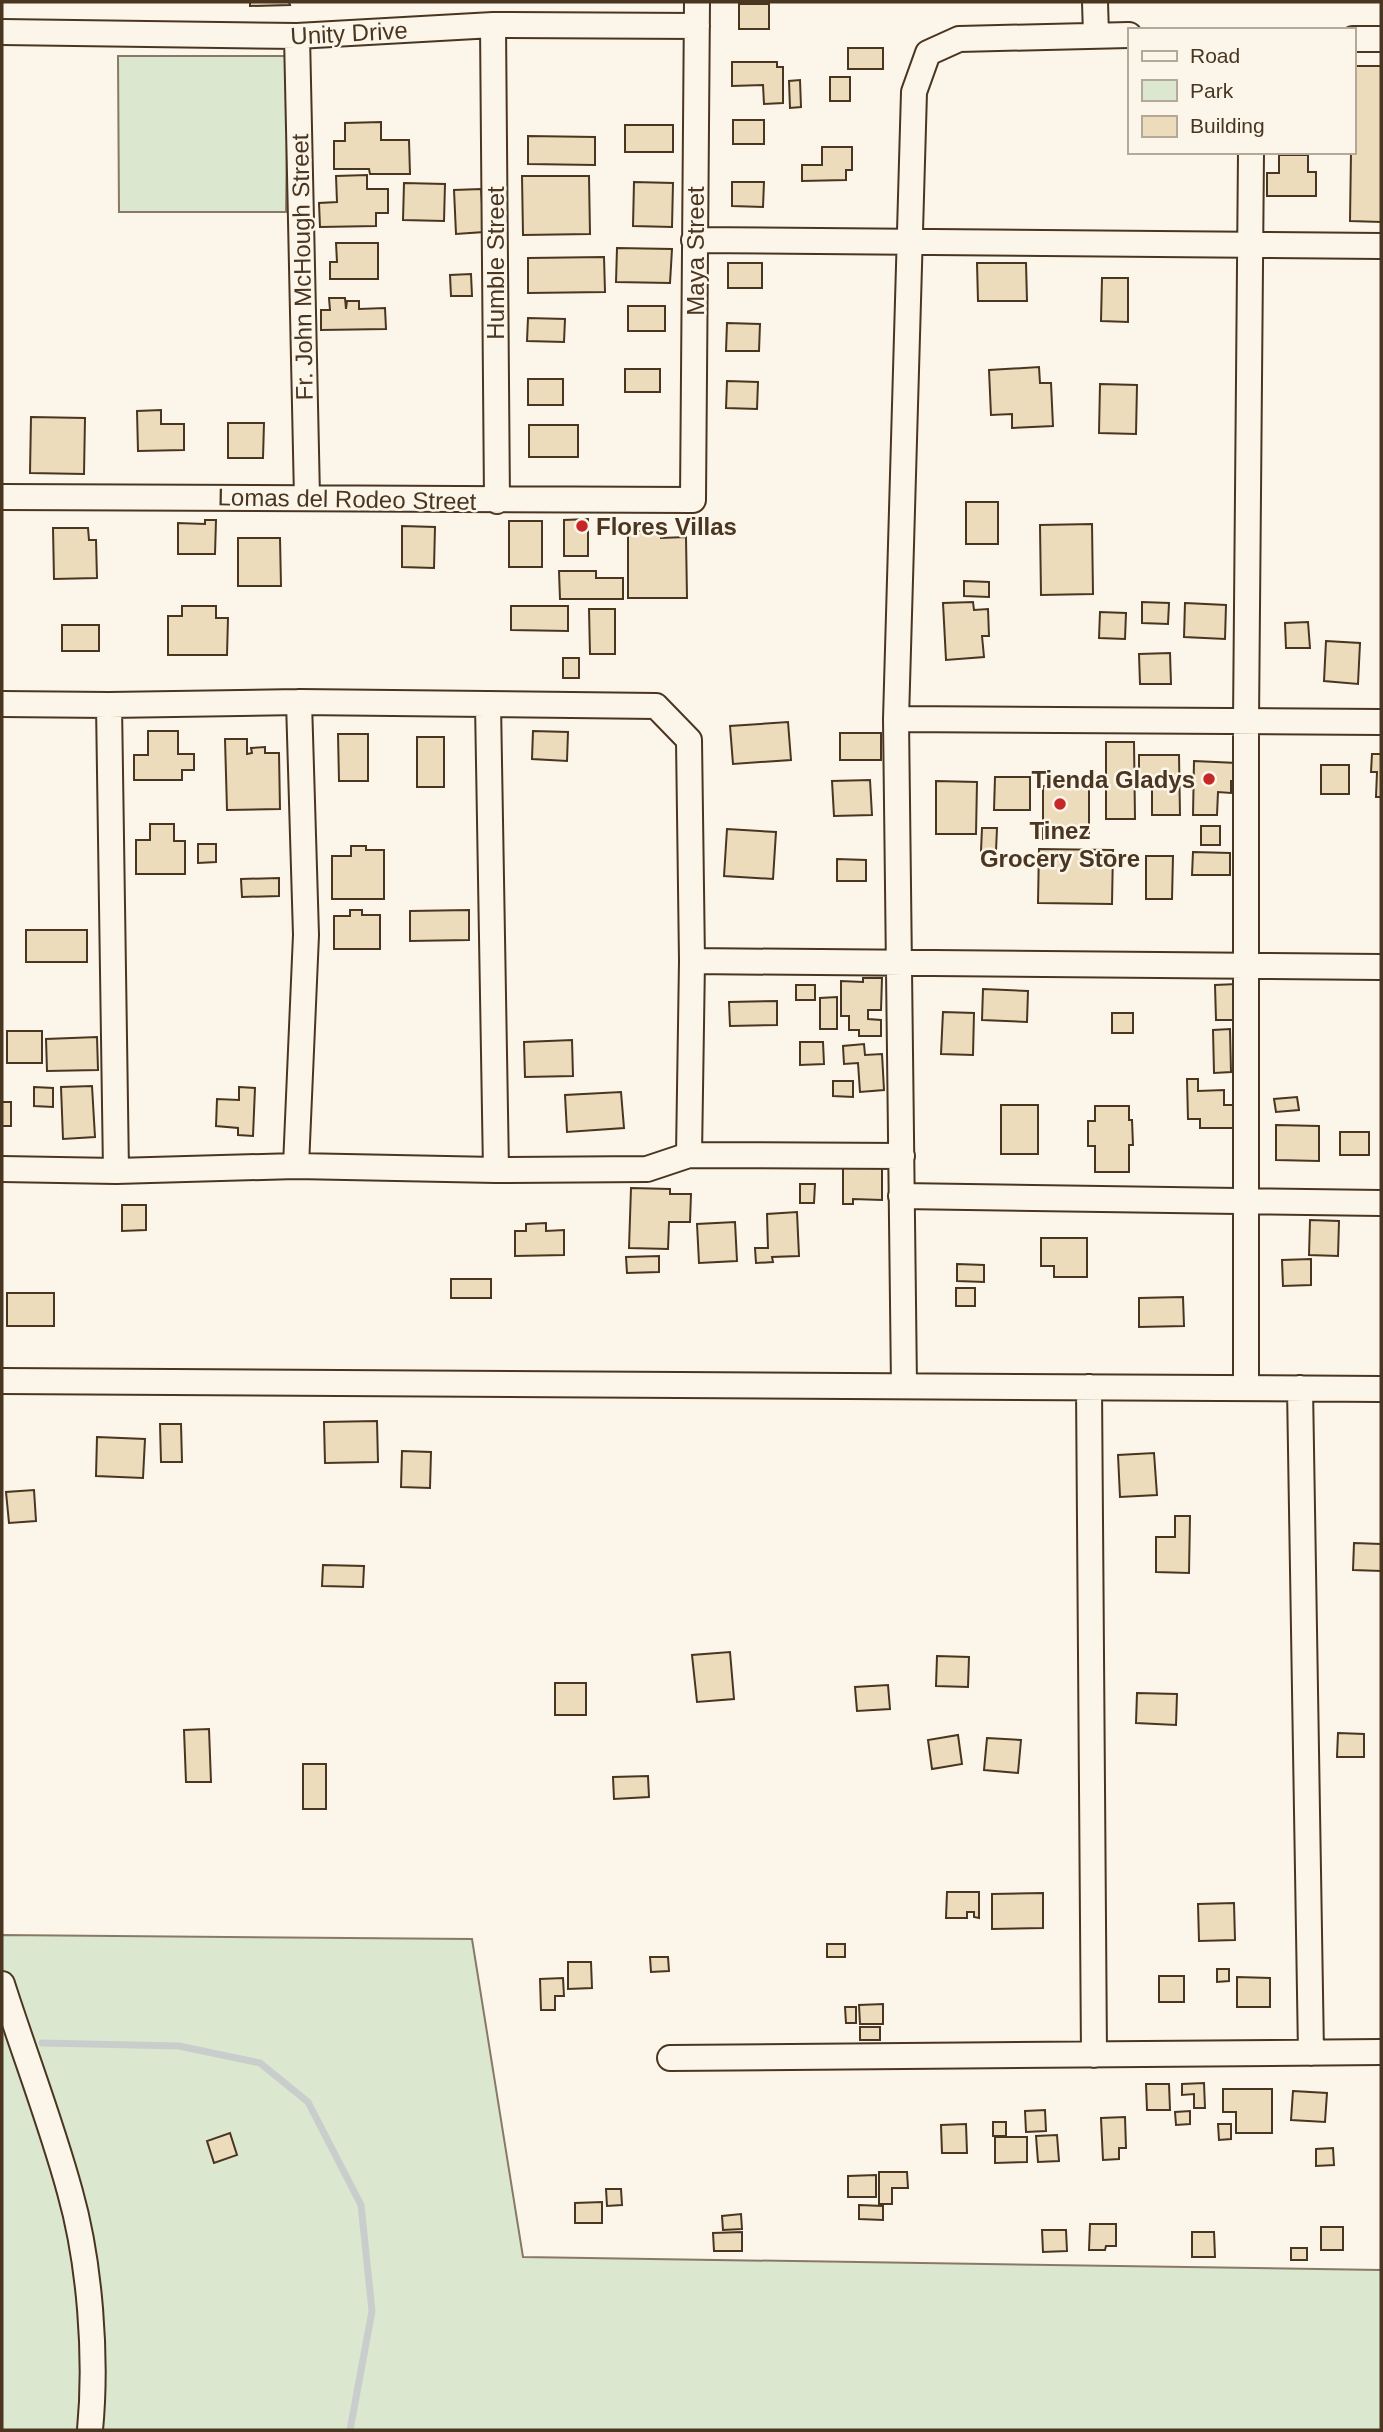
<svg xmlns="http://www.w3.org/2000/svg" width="1383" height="2432" font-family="Helvetica,sans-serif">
<rect width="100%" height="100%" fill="#fbf6e9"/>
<path fill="#dce7d0" stroke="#887966" stroke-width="2" d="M118 56H288L286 212H119Z
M2 1935 472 1939 523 2257 1381 2270V2430H2Z"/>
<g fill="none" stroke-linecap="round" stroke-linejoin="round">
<path stroke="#c9cecd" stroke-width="7" d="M42 2043 179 2046 260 2063 308 2102 361 2205 372 2311 350 2430"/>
</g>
<path fill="#ecdcbc" stroke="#4a3520" stroke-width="2" d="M250 2H289L290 5 250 6Z
M739 4H769V29H739Z
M848 48H883V69H848Z
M732 62H777V67H783V103L764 104 763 85 732 86Z
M1353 66H1381V222L1350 221 1351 152H1353Z
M830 77H850V101H830Z
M800 80 801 107 790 108 789 81Z
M733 120H764V144H733Z
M381 122V140H409L410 174H370L369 169H334V141H345V123Z
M625 125H673V152H625Z
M528 136 595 137V165L528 164Z
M822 147H852V170H846V180L802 181V165H822Z
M1279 155H1308V172H1316V196H1267V173H1279Z
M367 175V189H388V213H376V226L320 227 319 203 337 202 336 176Z
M522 176H589L590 234 523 235Z
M634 182 673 183 672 227 633 226Z
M732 182H764L763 207 732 206Z
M404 183 445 184 444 221 403 220Z
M481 189 484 232 456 234 454 190Z
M336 243H378V279H330V262H337Z
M617 248 672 249 670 283 616 282Z
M604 257 605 292 528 293V258Z
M728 263H762V288H728Z
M977 263H1026L1027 301H978Z
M471 274 472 296H451L450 275Z
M1102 278H1128V322L1101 321Z
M329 298H345L346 309 347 301H359V309L385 308 386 329 321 330V310H330Z
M628 306H665V331H628Z
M528 318 565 319 564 342 527 341Z
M727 323 760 324 759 351H726Z
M1039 367 1040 383H1051L1053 426 1012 428V414L991 415 989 370Z
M625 369H660V392H625Z
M528 379H563V405H528Z
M727 381 758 382 757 409 726 408Z
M1100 384 1137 385 1136 434 1099 433Z
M161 410V424H184V450L138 451 137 411Z
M31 417 85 418 84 474 30 473Z
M228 423H264L263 458H228Z
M529 425H578V457H529Z
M966 502H998V544H966Z
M588 519V556H564V520Z
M205 520H216L215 554H178V523L205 524Z
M509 521H542V567H509Z
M1092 524 1093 594 1041 595 1040 525Z
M402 526 435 527 434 568 402 567Z
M53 528H88L89 540H96L97 578 54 579Z
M628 531H661V538L686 537 687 598H628Z
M238 538H280L281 586H238Z
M559 571H596V578H623V599H560Z
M964 581 989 582V597L964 596Z
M973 602 974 610 988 609 989 636H982L984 657 946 660 943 603Z
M1142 602 1169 603 1168 624 1142 623Z
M1185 603 1226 605 1225 639 1184 637Z
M182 606H216V618H228L227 655H168V616H182Z
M511 606H568V631L511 630Z
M589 609H615V654H590Z
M1100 612 1126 613 1125 639 1099 638Z
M1308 622 1310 648H1286L1285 623Z
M62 625H99V651H62Z
M1326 641 1360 643 1358 684 1324 681Z
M1170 653 1171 684H1140L1139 654Z
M563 658H579V678H563Z
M788 722 791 760 733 764 730 726Z
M148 731H178V754H194V770H182V780H134V755H148Z
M533 731 568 732 567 761 532 759Z
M840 733H881V760H840Z
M338 734H368V781H339Z
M417 737H444V787H417Z
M225 739H247V754L252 753 251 748 265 747V753H279L280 809 227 810Z
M1106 742H1134L1135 819H1106Z
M1372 754H1381V797H1376L1377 772H1371Z
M1139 755H1179L1180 815H1152V783H1139Z
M1194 761 1237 763 1236 781H1231V793L1218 792 1217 815H1193Z
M1321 765H1349V794H1321Z
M995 777H1030V810H994Z
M870 780 872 815 834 816 832 781Z
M936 781 977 782 976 834H936Z
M1043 786H1089V839H1043Z
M150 824H174V841H185V874H136V840H150Z
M1201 826H1220V845H1201Z
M982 828H997L996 851H981Z
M727 829 776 832 773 879 724 876Z
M198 844H216V862L198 863Z
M351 846H366V850H384V899H332V856H351Z
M1039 849 1113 850 1112 904 1038 903Z
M1193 852 1230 853V875H1192Z
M1146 856H1173L1172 899H1146Z
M837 859 866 860V881H837Z
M279 878V896L242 897 241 879Z
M350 910H362V915H380V949H334V916H350Z
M469 910V940L410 941V911Z
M26 930H87V962H26Z
M863 978H882L881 1010H868V1019L881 1020V1036H859V1030H849V1016H841V981L863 982Z
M1237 984V1020H1216L1215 985Z
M796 985H815V1000H796Z
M983 989 1028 991 1027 1022 982 1020Z
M837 997V1029H820V998Z
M777 1001V1025L730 1026 729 1002Z
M943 1012 974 1013 973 1055 941 1054Z
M1112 1013H1133V1033H1112Z
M1230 1029 1231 1072 1214 1073 1213 1030Z
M7 1031H42V1063H7Z
M97 1037 98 1070 47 1071 46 1039Z
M572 1040 573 1076 525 1077 524 1042Z
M800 1042H823L824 1064 800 1065Z
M864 1044 865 1055 882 1054 884 1090 860 1092 858 1063 844 1064 843 1046Z
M1187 1079H1198V1091L1224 1090V1105H1236L1237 1128H1200V1119H1188Z
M833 1081H853V1097L833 1096Z
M92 1086 95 1137 63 1139 61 1087Z
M34 1087 53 1088V1107L34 1106Z
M239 1087 255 1088 253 1136 238 1135V1128L216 1126 217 1099 239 1100Z
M621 1092 624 1128 567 1132 565 1095Z
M1297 1097 1299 1110 1276 1112 1274 1099Z
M2 1102H11V1126H2Z
M1001 1105H1038V1154H1001Z
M1095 1106H1129V1120H1132L1133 1145H1129V1172H1095V1146H1088V1121H1095Z
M1276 1125 1319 1126V1161L1276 1160Z
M1340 1132H1369V1155H1340Z
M843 1168H882V1200L853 1199V1204H843Z
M800 1184H815L814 1203H800Z
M631 1188 670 1189V1194H691L690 1222H669L668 1249 629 1248Z
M122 1205H146V1230L122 1231Z
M797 1212 799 1256 772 1257 773 1262 756 1263 755 1248H768L767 1214Z
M1310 1220 1339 1221 1338 1256 1309 1255Z
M735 1222 737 1261 699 1263 697 1224Z
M546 1223V1231L564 1230V1255L515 1256V1231H526V1224Z
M1041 1238H1087V1277H1054V1266H1041Z
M659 1256V1272L627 1273 626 1257Z
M1311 1259V1285L1283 1286 1282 1260Z
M957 1264 984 1265V1282L957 1281Z
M451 1279H491V1298H451Z
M956 1288H975V1306H956Z
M7 1293H54V1326H7Z
M1183 1297 1184 1326 1139 1327V1298Z
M377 1421 378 1462 325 1463 324 1422Z
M160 1424H181L182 1462H161Z
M97 1437 145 1439 143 1478 96 1476Z
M402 1451 431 1452 430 1488 401 1487Z
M1154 1453 1157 1495 1120 1497 1118 1455Z
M34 1490 36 1521 9 1523 6 1492Z
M1175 1516H1190L1189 1573 1156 1572V1537H1175Z
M1354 1543 1381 1544V1571L1353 1570Z
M323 1565 364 1566 363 1587 322 1586Z
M730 1652 734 1699 697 1702 692 1655Z
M937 1656 969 1657 968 1687 936 1686Z
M555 1683H586V1715H555Z
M888 1685 890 1709 857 1711 855 1687Z
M1137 1693 1177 1694 1176 1725 1136 1723Z
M209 1729 211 1782H186L184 1730Z
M1338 1733 1364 1734V1757H1337Z
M958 1735 962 1764 932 1769 928 1740Z
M987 1738 1021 1740 1018 1773 984 1770Z
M303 1764H326V1809H303Z
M648 1776 649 1797 614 1799 613 1777Z
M947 1892H979V1918L974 1917V1912H967V1918H946Z
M1043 1893V1928L992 1929V1894Z
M1234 1903 1235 1940 1199 1941 1198 1904Z
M827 1944H845V1957H827Z
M650 1957H668L669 1971 651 1972Z
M568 1962H591L592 1988 568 1989Z
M1217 1969H1229V1981L1217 1982Z
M1159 1976H1184V2002H1159Z
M1237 1977 1270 1978V2007H1237Z
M563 1978 564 1996H555V2010H541L540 1979Z
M883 2004V2024H860L859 2005Z
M845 2007H856V2023H846Z
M860 2027H880V2040H860Z
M1204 2083 1205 2108H1194V2094L1182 2095V2084Z
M1146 2084H1169L1170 2110H1147Z
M1223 2089H1272V2133H1236V2112H1223Z
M1293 2091 1327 2093 1325 2122 1291 2120Z
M1045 2110 1046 2131 1026 2132 1025 2111Z
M1190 2111V2124L1176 2125 1175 2112Z
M1125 2117 1126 2148H1119V2159L1103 2160 1101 2118Z
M993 2122H1006V2136H993Z
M966 2124 967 2153H942L941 2125Z
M1218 2124H1231V2139L1219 2140Z
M230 2133 237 2155 214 2163 207 2141Z
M1057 2135 1059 2161 1038 2162 1036 2136Z
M995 2137H1027V2162L995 2163Z
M1333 2148 1334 2165 1316 2166V2149Z
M879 2172H907L908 2188H892V2204H879Z
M876 2175V2197H848V2176Z
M606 2189H621L622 2205 607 2206Z
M602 2202V2223H575V2203Z
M859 2205 883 2206V2220L859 2219Z
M741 2214 742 2229 723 2230 722 2216Z
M1090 2224H1116V2246H1106L1105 2250H1089Z
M1321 2227H1343V2250H1321Z
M1042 2230H1066L1067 2251 1043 2252Z
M742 2232V2251H714L713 2233Z
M1192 2232H1214L1215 2257H1192Z
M1291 2248H1307V2260H1291Z"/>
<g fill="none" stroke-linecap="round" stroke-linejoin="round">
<g stroke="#4a3520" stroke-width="28">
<path id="minor" d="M1095 2 1096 35
M493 25 497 501
M2 32 297 36 493 25 697 26
M297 36 307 497
M1353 39H1381
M694 240 1381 246
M2 497 693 500 697 2
M2 704 109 705 299 702 656 706 689 740 692 961 689 1155
M488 704 496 1170
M109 705 116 1171
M896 719 1381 722
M692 961 1381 967
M296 1166 306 935 299 702
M2 1169 116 1171 296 1166 496 1170 647 1169 689 1155 902 1156
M901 1196 1381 1203
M2 1381 1381 1389
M904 1386 896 719 914 92 928 53 959 39 1129 35
M1089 1387 1094 2055
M1246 1388V721L1251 152
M1300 1388 1311 2053
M2 1984C24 2053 51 2122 70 2192 90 2263 97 2357 90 2430
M670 2058 1381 2052"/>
</g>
<use href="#minor" stroke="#fbf6e9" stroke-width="24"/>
</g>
<g fill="#c62828" stroke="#fbf6e9" stroke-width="2.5">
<circle cx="582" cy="526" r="7"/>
<circle cx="1209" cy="779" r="7"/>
<circle cx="1060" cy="804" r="7"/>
</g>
<g text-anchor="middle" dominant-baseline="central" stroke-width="5" stroke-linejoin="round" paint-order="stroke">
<g font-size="24" fill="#4a3520" stroke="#fbf6e9">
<text transform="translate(349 33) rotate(-3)">Unity Drive</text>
<text transform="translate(695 251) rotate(-90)">Maya Street</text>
<text transform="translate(495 263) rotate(-90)">Humble Street</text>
<text transform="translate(302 267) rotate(-91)">Fr. John McHough Street</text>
<text transform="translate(347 499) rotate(1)">Lomas del Rodeo Street</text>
</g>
<g font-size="24" font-weight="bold" fill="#4a3520" stroke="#fbf6e9" text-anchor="start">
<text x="596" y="526">Flores Villas</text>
<text x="1195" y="779" text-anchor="end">Tienda Gladys</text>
<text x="1060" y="830" text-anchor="middle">Tinez<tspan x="1060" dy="28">Grocery Store</tspan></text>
</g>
</g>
<rect width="1383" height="2432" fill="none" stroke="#4a3520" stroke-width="7"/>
<rect x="1128" y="28" width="228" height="126" fill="#fbf6e9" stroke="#b4a999" stroke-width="2"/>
<rect x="1142" y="51" width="35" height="10" fill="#fbf6e9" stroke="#b4a999" stroke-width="2"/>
<text x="1190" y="63" font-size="21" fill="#4a3520">Road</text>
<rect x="1142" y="80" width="35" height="21" fill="#dce7d0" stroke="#b4a999" stroke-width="2"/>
<text x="1190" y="98" font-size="21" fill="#4a3520">Park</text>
<rect x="1142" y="116" width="35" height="21" fill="#ecdcbc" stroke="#b4a999" stroke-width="2"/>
<text x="1190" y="133" font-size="21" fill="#4a3520">Building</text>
</svg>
